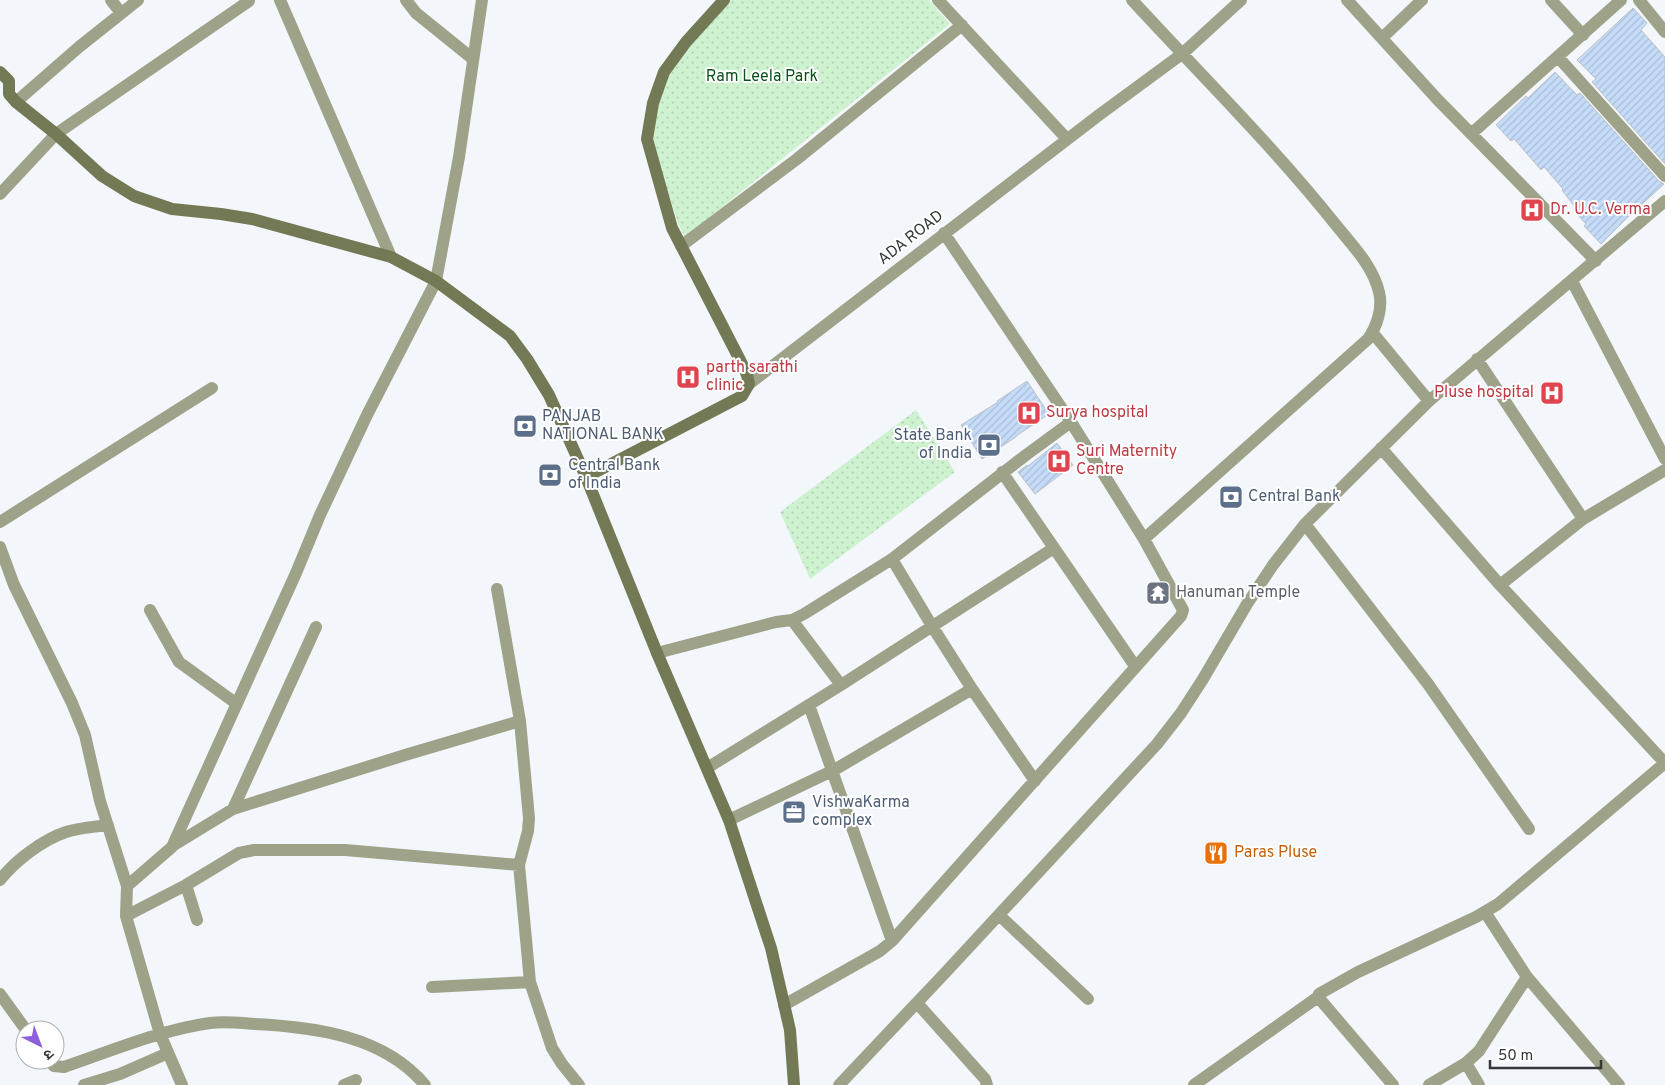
<svg xmlns="http://www.w3.org/2000/svg" width="1665" height="1085" font-family="Overpass,'Noto Sans Devanagari',sans-serif">
<defs>
<pattern id="park-dots" width="8" height="8" patternUnits="userSpaceOnUse" patternTransform="scale(1.25)"><rect width="8" height="8" fill="#cef2d0"/><path d="M2 2h.1M6 6h.1" fill="none" stroke="#b2d0b3" stroke-width="1.8" stroke-linecap="round"/></pattern>
<pattern id="building-hatch" width="6" height="6" patternUnits="userSpaceOnUse" patternTransform="scale(1.25)"><rect width="6" height="6" fill="#c5dcf9"/><path d="M-1 1l2-2M0 6l6-6M5 7l2-2" fill="none" stroke="#aabdd6"/></pattern>
</defs>
<rect width="100%" height="100%" fill="#f3f7fb"/>
<path fill="url(#park-dots)" d="M729 0H929L950 24 685 237 678 224 651 136 664 73Z
M916 410 955 472 810 579 780 512Z"/>
<path fill="url(#building-hatch)" stroke="#bec1c5" d="M1633 8 1647 23 1641 30 1665 57V164L1592 82 1596 79 1577 60Z
M1555 72 1577 95 1580 93 1659 181 1664 184 1628 217 1601 244 1584 226 1586 224 1575 212 1577 210 1562 190 1563 189 1544 167 1541 170 1514 139 1511 141 1496 125 1526 96 1528 98Z
M1027 381 1049 414 1016 436V437L982 459 961 425 998 402 997 401Z
M1057 443 1073 465 1035 494 1018 472 1027 465 1028 466Z"/>
<g fill="none" stroke-linecap="round" stroke-linejoin="round">
<path stroke="#9ea289" stroke-width="12" d="M111 0 121 13
M280 0 391 257
M406 0 416 13 473 59
M938 0 1067 139
M1132 0C1200 74 1274 147 1336 225 1352 245 1373 266 1379 292 1383 308 1377 326 1368 339L1144 539
M1347 0 1437 99 1596 261
M1551 0 1583 35
M1639 0 1665 32
M1382 38 1422 0
M1558 57 1665 176
M16 102 79 47 138 0
M1471 134 1621 0
M0 194 56 134 249 1
M681 246 797 159 962 25
M1572 281 1665 459
M1372 332 1429 401
M1477 359 1583 519
M749 384 1099 115 1182 54 1241 0
M1381 448 1500 585 1665 763
M1002 472 1135 666
M0 522 212 388
M1305 524 1428 684 1529 829
M0 547 14 585 72 703 85 735 100 801 127 886 172 847 296 573 320 515 367 415 436 281 459 157 482 0
M892 559 932 626 972 689 1035 781
M1500 585 1583 519 1665 470
M497 589 520 721 529 818 528 831 519 865 530 982 552 1048 562 1064 579 1085
M150 610 179 662 237 704
M792 620 841 685
M657 653 776 622 792 620 804 614 892 559 1026 455 1071 422
M809 705 892 941
M707 768 841 685 1054 548
M233 809 316 627
M729 820 834 770 972 689
M174 845 233 809 405 755 520 721
M0 880C15 861 42 840 66 832 79 828 94 827 108 825
M186 885 197 920
M127 886 126 916 160 1034 182 1085
M1485 912 1527 977 1619 1085
M999 915 1088 999
M126 916 186 885 239 853 254 850H345L519 865
M432 987 530 982
M0 994 26 1030
M917 1003 985 1079 987 1085
M784 1005 880 951 892 941 1181 616 1183 610 1144 539 1071 422 944 233
M48 1060 54 1066 64 1067C111 1051 160 1030 210 1023 225 1021 240 1023 255 1024 315 1027 384 1036 425 1085
M1466 1063 1479 1085
M84 1085 120 1074 168 1053
M344 1085 356 1080
M839 1085 945 973 1157 744 1181 713 1203 679 1247 604 1273 565 1305 524 1429 401 1665 201
M1194 1085 1318 997
M1393 1085 1318 997 1319 994 1358 972 1476 917 1498 904 1665 763
M1429 1085 1466 1063 1479 1051 1527 977"/>
<path stroke="#747955" stroke-width="12" d="M0 72 9 81V94L16 102 56 134 102 176 134 196 172 209 221 214 252 219 391 257 436 281 510 336 527 359 549 395 586 477 657 653 729 820 771 948 790 1030 794 1085
M586 477 742 396 749 384 747 375 740 360 672 228 647 139 653 103 664 72 686 42 724 0"/>
</g>
<defs>
<g id="hospital-square" transform="scale(1.25)"><rect x="-9" y="-9" width="18" height="18" rx="4" fill="#e0444e" stroke="#fff"/><path d="M-5-5h3v3.5h4V-5h3V5h-3V1.5h-4V5h-3Z" fill="#fff"/></g>
<g id="bank-square" transform="scale(1.25)"><rect x="-9" y="-9" width="18" height="18" rx="4" fill="#5c6f8a" stroke="#fff"/><path d="M-6-4H6V4H-6ZM0-2.3a2.3 2.3 0 1 0 0 4.6a2.3 2.3 0 1 0 0-4.6Z" fill="#fff"/></g>
<g id="temple-square" transform="scale(1.25)"><rect x="-9" y="-9" width="18" height="18" rx="4" fill="#6b7280" stroke="#fff"/><path d="M0-6L5-2H3V0L6.5 2.5H4V6H1.5V3h-3V6H-4V2.5H-6.5L-3 0V-2H-5Z" fill="#fff"/></g>
<g id="office-square" transform="scale(1.25)"><rect x="-9" y="-9" width="18" height="18" rx="4" fill="#5c6f8a" stroke="#fff"/><path d="M-6-3h4V-5.5h4V-3h4V5H-6ZM-1-4.5V-3h2v-1.5ZM-6 0V1H6V0Z" fill="#fff"/></g>
<g id="restaurant-square" transform="scale(1.25)"><rect x="-9" y="-9" width="18" height="18" rx="4" fill="#e8710a" stroke="#fff"/><path d="M-5-6h1v4h1v-4h1v4h1v-4h1v5L-1.5 .5V6h-2V.5L-5-1ZM5-6V6H3V1.5H1.5Q1.5-4 5-6Z" fill="#fff"/></g>
</defs>
<g fill-rule="evenodd">
<use href="#hospital-square" x="1532" y="210"/>
<use href="#hospital-square" x="688" y="377"/>
<use href="#hospital-square" x="1552" y="393"/>
<use href="#hospital-square" x="1029" y="413"/>
<use href="#bank-square" x="525" y="426"/>
<use href="#bank-square" x="989" y="445"/>
<use href="#hospital-square" x="1059" y="461"/>
<use href="#bank-square" x="550" y="475"/>
<use href="#bank-square" x="1231" y="497"/>
<use href="#temple-square" x="1158" y="593"/>
<use href="#office-square" x="794" y="812"/>
<use href="#restaurant-square" x="1216" y="853"/>
</g>
<g text-anchor="middle" dominant-baseline="central" stroke-width="4" stroke-linejoin="round" paint-order="stroke">
<g font-size="16" fill="#09511b" stroke="#fff">
<text x="762" y="77">Ram Leela Park</text>
</g>
<g font-size="16" fill="#be3a42" stroke="#fff" text-anchor="start">
<text x="1550" y="210">Dr. U.C. Verma</text>
<text x="706" y="368">parth sarathi<tspan x="706" dy="18">clinic</tspan></text>
<text x="1534" y="393" text-anchor="end">Pluse hospital</text>
<text x="1046" y="413">Surya hospital</text>
<text x="1076" y="452">Suri Maternity<tspan x="1076" dy="18">Centre</tspan></text>
</g>
<g font-size="16" fill="#353738" stroke="#fff">
<text transform="translate(911 238) rotate(-38)">ADA ROAD</text>
</g>
<g font-size="16" fill="#4e5e75" stroke="#fff" text-anchor="start">
<text x="542" y="417">PANJAB<tspan x="542" dy="18">NATIONAL BANK</tspan></text>
<text x="972" y="436" text-anchor="end">State Bank<tspan x="972" dy="18">of India</tspan></text>
<text x="568" y="466">Central Bank<tspan x="568" dy="18">of India</tspan></text>
<text x="1248" y="497">Central Bank</text>
<text x="812" y="803">VishwaKarma<tspan x="812" dy="18">complex</tspan></text>
</g>
<g font-size="16" fill="#5b616d" stroke="#fff" text-anchor="start">
<text x="1176" y="593">Hanuman Temple</text>
</g>
<g font-size="16" fill="#c56008" stroke="#fff" text-anchor="start">
<text x="1234" y="853">Paras Pluse</text>
</g>
</g>
<g transform="translate(40 1045) rotate(138)"><circle r="24" fill="#ffffff" stroke="#aeafaf"/>
<path d="M0-4L9 19L0 12L-9 19Z" fill="#8d60da"/>
<text y="-8" font-size="14" font-weight="bold" text-anchor="middle" fill="#353738">उ</text>
</g>
<path d="M1490 1060v8h111v-8" fill="none" stroke="#353738" stroke-width="2.5"/>
<text x="1498" y="1060" font-size="15" fill="#353738" stroke="#ffffff" stroke-width="4" paint-order="stroke">50 m</text>
</svg>
